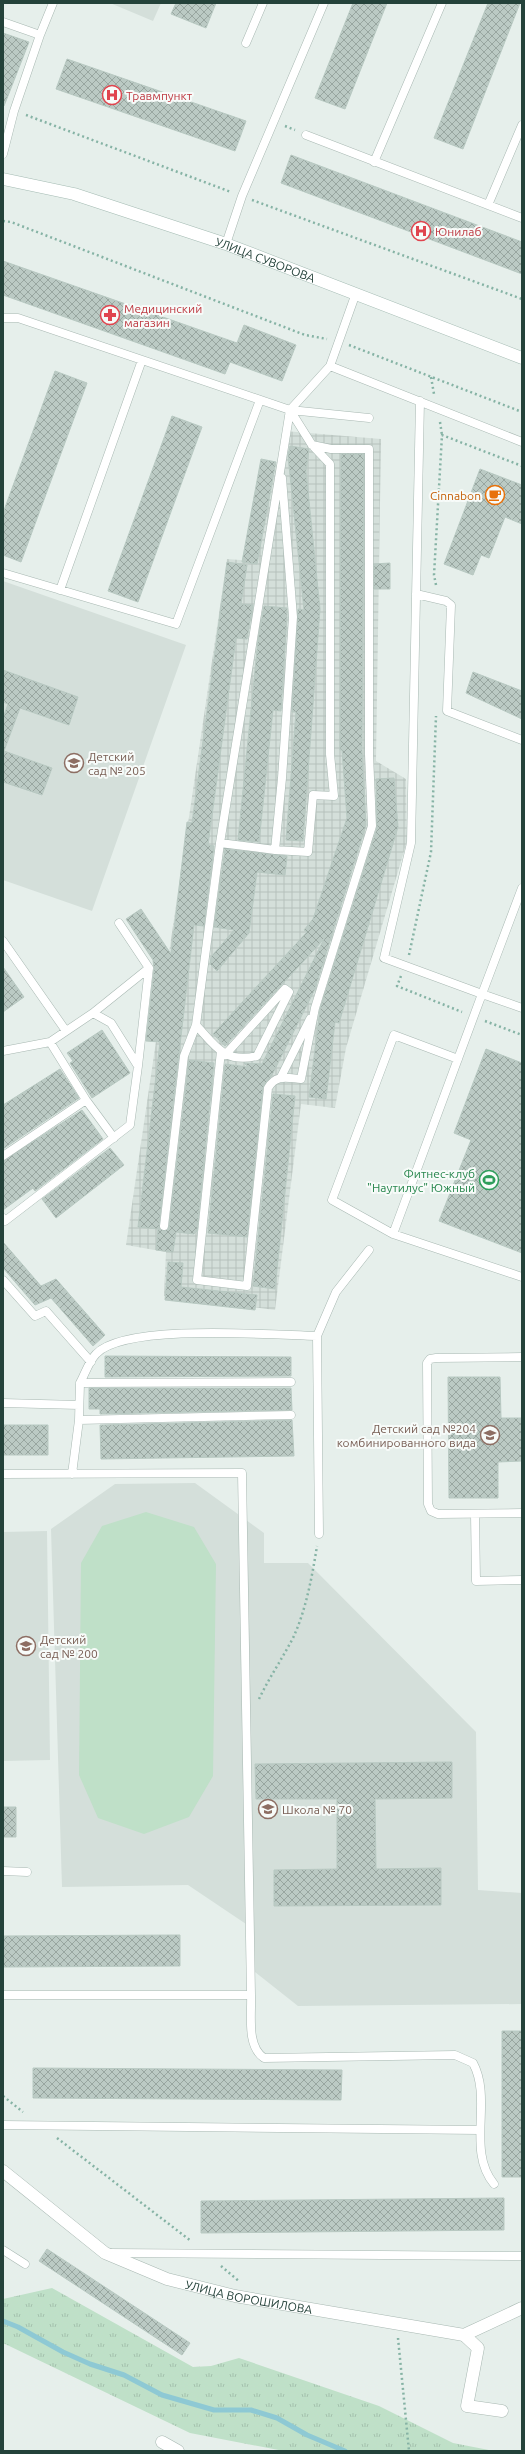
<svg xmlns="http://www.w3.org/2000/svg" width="525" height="2454" font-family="Ubuntu,sans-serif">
<defs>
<pattern id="industrial-grid" width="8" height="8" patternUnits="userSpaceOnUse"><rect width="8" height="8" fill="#d4dfda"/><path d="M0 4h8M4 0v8" fill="none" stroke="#b6c1bc"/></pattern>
<pattern id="grass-tufts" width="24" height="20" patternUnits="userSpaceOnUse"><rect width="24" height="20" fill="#bfe0c8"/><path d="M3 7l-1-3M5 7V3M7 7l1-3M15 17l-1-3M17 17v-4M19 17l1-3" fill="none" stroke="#a4c1ad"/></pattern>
<pattern id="building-cross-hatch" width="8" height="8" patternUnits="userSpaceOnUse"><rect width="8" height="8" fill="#bbcac4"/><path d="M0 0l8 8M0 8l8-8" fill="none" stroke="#98a6a0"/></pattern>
</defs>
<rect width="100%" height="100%" fill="#e6efeb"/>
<path fill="#d4dfda" d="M110 3H161L153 21Z
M3 581 186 645 92 911 3 880Z
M195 1483 264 1533V1563H308L476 1732 478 1890 522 1893V2004L298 2006 251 1969 246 1924 188 1885 62 1887 51 1529 115 1484Z
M47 1531 50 1760 3 1761V1532Z"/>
<path fill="url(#industrial-grid)" d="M285 431 381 439 376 761 406 779 407 841 346 1048 335 1108 301 1104 275 1310 164 1296 166 1252 126 1245 227 559 253 561Z"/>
<path fill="url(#grass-tufts)" d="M52 2288 193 2367 211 2366 239 2358 379 2406 453 2443 494 2451H284L190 2433 3 2343V2299Z"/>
<path fill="#bfe0c8" d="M146 1512 194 1527 216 1564 213 1776 189 1817 144 1834 98 1818 79 1775 81 1563 102 1526Z"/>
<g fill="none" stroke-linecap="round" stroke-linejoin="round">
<path stroke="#8ec9d4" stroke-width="5" d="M3 2321 18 2327 63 2352 90 2364 124 2375 162 2395 214 2410H251L277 2418 307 2435 345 2451"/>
</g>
<path fill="url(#building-cross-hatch)" stroke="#b8c9c2" d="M176 3H216L206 28 171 14Z
M353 3H387L345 109 315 98Z
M488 3H520L463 149 434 138Z
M3 33 29 42 4 106H3Z
M67 59 246 121 235 151 56 89Z
M291 155 522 242V274L281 183Z
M3 261 237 343 244 325 296 345 282 381 230 362 225 374 3 295Z
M55 371 87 383 21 562 3 555V513Z
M172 416 202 427 138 602 108 591Z
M290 446 309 449 306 471 320 609 303 841 286 840 296 712H292L298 609 304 610 288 456Z
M341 454H364L362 750 366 825 315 989 272 1075 263 1087 247 1237 208 1233 225 1064 248 1067 244 1063 262 1064 324 939 225 1046 213 1034 307 932 304 930 313 919 347 818 342 750H340Z
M261 459 276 462 257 564 242 562Z
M480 469 522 485V524L505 517 489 558 481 555 473 575 444 564Z
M227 562 247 565 241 604 253 605 247 639 236 638 208 845 214 846 204 926 194 925 159 1225 163 1231 169 1227 189 1060 214 1063 197 1231 194 1234 176 1232 173 1252 156 1250 158 1229 138 1227 160 1042 146 1041 154 969 153 960 126 919 141 909 171 954 187 822 192 823Z
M390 563V589H374V564Z
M264 606 287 608V617L281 711 273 710 259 842 238 840 258 640Z
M3 670 78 697 69 725 20 708 4 751 52 768 42 795 3 782V718L8 704 3 702Z
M473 672 522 691V719L466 693Z
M394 778 398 827 339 1023 335 1022 326 1099 309 1097 320 1009 377 828 376 779Z
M225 849 287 856 285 875 257 872 249 933 217 971 210 964 211 957 234 930 214 927Z
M3 967 24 997 3 1012Z
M102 1030 130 1073 92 1098 70 1063 73 1061 67 1053Z
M486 1049 522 1063V1253L439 1221 471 1140 454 1133Z
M60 1069 79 1098 3 1149V1105Z
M273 1094 295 1096 275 1289 253 1286Z
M82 1110 103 1139 35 1191 33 1188 3 1210V1161Z
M110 1148 124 1165 56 1218 42 1199Z
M3 1242 41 1286 56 1279 105 1335 93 1346 51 1298 35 1305 3 1268Z
M168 1262 183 1263 181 1287 257 1295 255 1310 165 1300Z
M105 1356 291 1357V1376L105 1377Z
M448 1377H500L501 1418H522V1461L498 1462V1498H449Z
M291 1388 292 1410 100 1414V1409H89V1388Z
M292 1420 294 1456 101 1459 100 1425Z
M3 1425H48V1455H3Z
M452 1762V1798L375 1799 376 1869 441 1868V1905L274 1906V1870L337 1869V1799H256L255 1764Z
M3 1807H16V1837H3Z
M180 1935V1966L3 1967V1936Z
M502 2031H522V2177H502Z
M33 2068 342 2070 341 2100 33 2098Z
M504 2198V2230L201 2233V2201Z
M47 2249 190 2343 182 2355 39 2261Z"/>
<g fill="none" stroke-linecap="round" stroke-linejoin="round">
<g stroke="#a8b8b2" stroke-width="9">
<path id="lane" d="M3 22 40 35 14 111 3 154
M40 35 53 3
M246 43 263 3
M306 135 522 218
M374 162 442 3
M488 205 522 125
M226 244 242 196 324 3
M3 318H18L290 410 330 366 356 293
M330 366 522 442
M290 410 369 418
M3 573 176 624 260 400
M60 590 142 360
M416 594 446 601 451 605 447 711 522 740
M220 843 275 850 282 778 293 617 282 478
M275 850 308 852 313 795 334 796 330 754V464L312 445 290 410
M522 888 482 994 522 1008
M3 941 66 1031
M93 1013 149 968
M196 1025C215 1046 225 1064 257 1056L289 992 285 989 225 1055
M50 1042 86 1100 114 1138
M3 1051 50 1042 93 1013 111 1023 138 1066 149 968 119 923
M221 1051 197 1280 247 1286 268 1088C276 1074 287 1078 301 1079L315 1008 372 826 369 754V449H331L312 445
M458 1059 394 1035 332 1200 393 1234 522 1277
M281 1077 310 1019
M3 1156 86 1100
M3 1218 5 1221 130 1125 138 1066
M164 1226 184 1056 196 1025 220 843 290 410
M393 1234 482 994 384 958 411 843 420 401
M3 1280 35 1316 46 1311 91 1362
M522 1357 436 1358 430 1359 427 1363 428 1504 431 1511 438 1514 522 1513
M80 1383C85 1374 89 1361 96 1354 125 1323 273 1335 317 1336
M3 1403 79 1405
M79 1420 291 1415
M3 1474 242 1473 251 1995H3
M72 1474 79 1420 80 1383 291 1382
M475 1514 476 1581 522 1580
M319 1534 317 1336 336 1292 369 1250
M3 1871 27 1872
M251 1995C252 2014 246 2046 264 2058L455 2055 473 2063C493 2100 466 2150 494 2184
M3 2125 480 2130
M3 2250 25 2264
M109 2253 522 2256"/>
</g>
<g stroke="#a8b8b2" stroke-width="13">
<g id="street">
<path id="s1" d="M3 2171 105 2253 167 2279 235 2296 464 2335 522 2308"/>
<path d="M464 2335 478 2348 467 2406 502 2411"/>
<path d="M162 2442 178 2451"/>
</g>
</g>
<g stroke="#a4bbb3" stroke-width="13">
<g id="secondary">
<path id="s2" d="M3 179 74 194 226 244 522 358"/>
</g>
</g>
<path stroke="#86b3a5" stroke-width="2.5" stroke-dasharray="2 3" stroke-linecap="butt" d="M26 115 231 192
M285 126 295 130
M252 200 522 299
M3 221 11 222 305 335 327 339
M349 345 522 412
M431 377 434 394
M440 422 442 435
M436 585 434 575 442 435 522 466
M409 955 431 852 436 716
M401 976 397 986 462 1012
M485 1021 522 1035
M259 1699C269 1678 282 1659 293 1638 306 1610 312 1577 317 1546
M3 2096 23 2112
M57 2138 191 2241
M221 2266 240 2282
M398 2338 409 2451"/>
<use href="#lane" stroke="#fff" stroke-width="8"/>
<use href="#street" stroke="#fff" stroke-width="12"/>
<use href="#secondary" stroke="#fff" stroke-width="12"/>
</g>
<defs>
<g id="hospital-ring" transform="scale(1)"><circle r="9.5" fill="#f7fbf9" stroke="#e0444e" stroke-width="1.5"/><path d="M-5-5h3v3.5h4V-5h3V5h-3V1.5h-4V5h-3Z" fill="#e0444e"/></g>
<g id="pharmacy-ring" transform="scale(1)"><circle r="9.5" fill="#f7fbf9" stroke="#e0444e" stroke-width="1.5"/><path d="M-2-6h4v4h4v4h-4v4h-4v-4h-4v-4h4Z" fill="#e0444e"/></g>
<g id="cafe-ring" transform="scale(1)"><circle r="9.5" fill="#f7fbf9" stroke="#e8710a" stroke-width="1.5"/><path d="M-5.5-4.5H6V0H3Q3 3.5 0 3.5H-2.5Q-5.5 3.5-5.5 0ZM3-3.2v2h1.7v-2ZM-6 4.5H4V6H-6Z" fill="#e8710a"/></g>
<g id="school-ring" transform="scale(1)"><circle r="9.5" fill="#f7fbf9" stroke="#8d6e63" stroke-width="1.5"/><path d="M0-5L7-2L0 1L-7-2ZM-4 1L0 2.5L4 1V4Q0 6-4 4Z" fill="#8d6e63"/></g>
<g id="stadium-ring" transform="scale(1)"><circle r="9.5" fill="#f7fbf9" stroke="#2e9e5b" stroke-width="1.5"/><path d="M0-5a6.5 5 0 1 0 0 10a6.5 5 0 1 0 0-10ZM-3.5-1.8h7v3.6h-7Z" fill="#2e9e5b"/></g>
</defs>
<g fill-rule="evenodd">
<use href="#hospital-ring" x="112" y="95"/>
<use href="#hospital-ring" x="421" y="231"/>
<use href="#pharmacy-ring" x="110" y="315"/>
<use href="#cafe-ring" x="495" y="495"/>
<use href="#school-ring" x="74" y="763"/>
<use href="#stadium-ring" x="489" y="1180"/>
<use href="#school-ring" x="490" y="1435"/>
<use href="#school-ring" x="26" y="1646"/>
<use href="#school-ring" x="268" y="1809"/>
</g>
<g text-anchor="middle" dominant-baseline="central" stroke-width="4" stroke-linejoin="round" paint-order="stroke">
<g font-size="12" fill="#be3a42" stroke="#f7fbf9" text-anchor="start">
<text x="126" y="95">Травмпункт</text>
<text x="435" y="231">Юнилаб</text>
<text x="124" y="308">Медицинский<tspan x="124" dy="14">магазин</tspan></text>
</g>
<g font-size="12" fill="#24423a" stroke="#f7fbf9">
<text stroke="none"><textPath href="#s2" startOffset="275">УЛИЦА СУВОРОВА</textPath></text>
<text stroke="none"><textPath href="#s1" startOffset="282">УЛИЦА ВОРОШИЛОВА</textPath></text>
</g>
<g font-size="12" fill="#c56008" stroke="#f7fbf9" text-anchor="end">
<text x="481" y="495">Cinnabon</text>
</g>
<g font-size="12" fill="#785e54" stroke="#f7fbf9" text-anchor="start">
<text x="88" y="756">Детский<tspan x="88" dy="14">сад № 205</tspan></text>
<text x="476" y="1428" text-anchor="end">Детский сад №204<tspan x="476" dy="14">комбинированного вида</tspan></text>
<text x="40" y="1639">Детский<tspan x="40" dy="14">сад № 200</tspan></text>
<text x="282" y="1809">Школа № 70</text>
</g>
<g font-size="12" fill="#27864d" stroke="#f7fbf9" text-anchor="end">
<text x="475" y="1173">Фитнес-клуб<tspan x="475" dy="14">"Наутилус" Южный</tspan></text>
</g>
</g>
<rect width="525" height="2454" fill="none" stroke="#24423a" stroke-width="8"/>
</svg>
